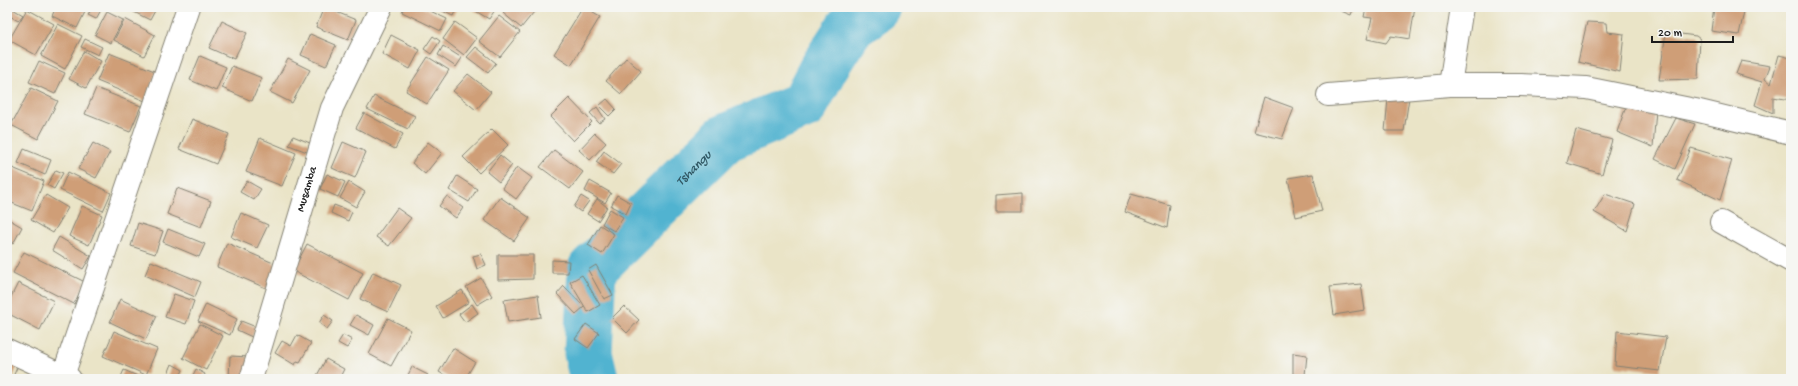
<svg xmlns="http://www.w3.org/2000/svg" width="1798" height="386" font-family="'Gochi Hand',sans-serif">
<rect width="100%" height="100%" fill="#f6f6f2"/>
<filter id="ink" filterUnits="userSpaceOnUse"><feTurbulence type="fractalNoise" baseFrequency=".025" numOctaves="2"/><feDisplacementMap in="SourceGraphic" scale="8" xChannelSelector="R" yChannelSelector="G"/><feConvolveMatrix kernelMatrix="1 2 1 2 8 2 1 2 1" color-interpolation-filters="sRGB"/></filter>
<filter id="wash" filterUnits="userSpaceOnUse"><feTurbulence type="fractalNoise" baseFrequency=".012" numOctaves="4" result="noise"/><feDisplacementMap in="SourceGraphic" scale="16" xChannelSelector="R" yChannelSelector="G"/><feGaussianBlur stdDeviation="0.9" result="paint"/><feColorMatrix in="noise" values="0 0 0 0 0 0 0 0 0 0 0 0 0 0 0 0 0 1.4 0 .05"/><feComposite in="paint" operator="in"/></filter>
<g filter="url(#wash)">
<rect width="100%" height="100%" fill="#eae4c7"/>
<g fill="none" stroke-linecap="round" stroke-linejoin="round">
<path stroke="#51b3d0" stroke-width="49" id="s1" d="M594 379 588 353 592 269 725 138 804 105 824 67 850 27 877 7"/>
</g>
<g id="blocks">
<path fill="#cf9e77" d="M56 7H81L86 10 77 28 52 16Z
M93 7 101 10 96 19 88 15Z
M129 7H157L150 20 128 9Z
M324 7 356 20 348 40 316 27Z
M404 7H422L447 19 441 31 402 12Z
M434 7H457L453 16Z
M473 7H497L489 19 472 9Z
M508 7H538L521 28 503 13Z
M583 7 600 17 571 65 554 54Z
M1331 7H1354L1351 15Z
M1366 7H1415L1410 39 1391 36 1386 43 1367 39 1372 18 1364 17Z
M1714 7H1745L1739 35 1711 31Z
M11 8 23 15 18 21 7 14Z
M27 9 54 24 36 55 9 40Z
M107 12 123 20 111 43 95 35Z
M499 16 520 32 500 57 479 41Z
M125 19 155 35 144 56 114 40Z
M222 21 247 33 234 59 209 48Z
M455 22 477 38 464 55 443 39Z
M1587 22 1606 23 1607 32 1624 34 1620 72 1578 62Z
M58 24 82 36 65 69 41 56Z
M1666 32 1696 36 1700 39 1698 79 1659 80Z
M310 34 336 45 326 66 301 55Z
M391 35 420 50 410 69 382 54Z
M433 36 440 41 431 54 424 49Z
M85 39 102 47 98 55 81 47Z
M443 46 462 58 456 67 438 55Z
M476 47 496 63 488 73 467 57Z
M84 51 101 61 86 88 69 79Z
M109 53 157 72 145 101 97 81Z
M1779 55 1791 58V100L1773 97V113L1755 105 1762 82 1736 74 1741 61 1770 66 1765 79 1771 84Z
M200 56 226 67 216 91 190 80Z
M428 57 449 70 427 104 406 91Z
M626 58 641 71 621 94 606 81Z
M288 59 310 70 292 103 270 92Z
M39 61 65 73 55 94 29 82Z
M232 66 262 78 252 101 222 88Z
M468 74 491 92 476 110 453 91Z
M31 88 58 101 38 139 11 125Z
M96 88 141 106 130 132 85 114Z
M374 96 415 116 408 129 367 109Z
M1264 97 1294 108 1282 139 1254 132Z
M569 98 592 122 573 141 550 117Z
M1409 98 1404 131H1385L1388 99Z
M607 99 616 109 609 116 599 106Z
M1628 101 1656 110 1653 147 1617 132Z
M597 107 605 119 599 123 590 113Z
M364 113 403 134 395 149 356 128Z
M1676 118 1695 124 1675 169 1655 159Z
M192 119 229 134 216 164 179 149Z
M492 129 508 145 479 173 463 157Z
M1576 130 1612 140 1602 174 1567 163Z
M595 133 606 143 590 160 579 150Z
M293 136 310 143 307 152 289 145Z
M260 138 296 153 282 186 246 172Z
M343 142 366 152 355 178 332 168Z
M428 142 442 153 425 174 412 163Z
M93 143 110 152 96 178 78 169Z
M1691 148 1732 160 1720 200 1677 180Z
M24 149 51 160 45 175 18 163Z
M554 150 583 172 570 189 540 167Z
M604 151 621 164 613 174 596 162Z
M500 155 512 165 499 182 487 172Z
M10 167 44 181 32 211 7 201V176Z
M517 167 532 178 516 199 502 188Z
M56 170 63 173 54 189 47 185Z
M68 172 111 193 103 211 60 190Z
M327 174 345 182 338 197 320 189Z
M1313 174 1322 211 1296 217 1288 178Z
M457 176 477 189 469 202 449 190Z
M247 181 261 189 254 200 240 192Z
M590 181 611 193 605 203 585 191Z
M349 182 365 192 356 207 340 198Z
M177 188 211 201 201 227 167 214Z
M1023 193V211H996V195Z
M1131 194 1170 205 1167 228 1125 212Z
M1605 194 1635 204 1627 231 1594 212Z
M46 195 68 208 53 233 31 220Z
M617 195 631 203 626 214 611 206Z
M447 196 463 208 456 218 439 206Z
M581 196 589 201 581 212 574 207Z
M500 197 530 218 514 241 484 220Z
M597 199 607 207 598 221 587 214Z
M334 205 352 212 348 221 331 213Z
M82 206 102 215 89 245 69 236Z
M397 208 411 218 389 246 376 237Z
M610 209 623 217 614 231 602 224Z
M241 213 268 225 257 248 231 237Z
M10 220 22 227 13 244 7 240V227Z
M138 223 163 231 155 254 131 246Z
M600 225 614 234 602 254 588 245Z
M168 229 205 244 199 257 163 242Z
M59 237 91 256 83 269 52 250Z
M227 243 278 265 268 289 217 267Z
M307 244 363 273 349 300 293 271Z
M24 252 85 282 74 304 13 273Z
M481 254 486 265 477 269 473 256Z
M498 255H533V279L498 280Z
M552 260 569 261 568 273H552Z
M151 261 201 282 195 297 145 275Z
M596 265 613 295 604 299 588 270Z
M373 272 401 285 388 312 360 299Z
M582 275 600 305 588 312 570 282Z
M481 278 492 296 477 305 466 287Z
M18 283 54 301 40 330 7 313V305Z
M1361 284 1365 310 1334 315 1330 287Z
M564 286 584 307 576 314 557 294Z
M462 290 469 302 443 318 436 306Z
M174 294 194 301 186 324 165 317Z
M538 295 541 317 508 322 504 300Z
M120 299 157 316 146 339 110 322Z
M206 304 237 319 230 335 198 321Z
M472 304 478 313 465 322 459 314Z
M624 306 639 320 627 333 612 318Z
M324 315 333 321 327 329 319 323Z
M356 315 374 325 369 335 350 325Z
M388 318 411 330 391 366 369 354Z
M241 321 256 327 252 337 237 330Z
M200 324 223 336 206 370 183 358Z
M586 324 599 333 588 348 575 339Z
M114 331 157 349 146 375 103 356Z
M1617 331 1666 337 1660 371 1615 366Z
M297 335 311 343 300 362 297 361 295 365 275 353 282 341 291 346Z
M343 335 352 340 347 348 338 343Z
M453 348 475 362 465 379H451L439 372Z
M1293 353 1307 355 1305 375 1293 379Z
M230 356 249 357 248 379H229Z
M7 358 19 363 12 379H7Z
M326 359 344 369 339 379H315Z
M172 364 183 370 179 379H166Z
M412 367 428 375 426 379H406Z
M196 369 205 374 203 379H191Z
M124 370 144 379H120Z"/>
</g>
</g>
<g filter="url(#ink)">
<use href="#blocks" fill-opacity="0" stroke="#838072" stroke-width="1"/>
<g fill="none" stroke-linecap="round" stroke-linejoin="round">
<g stroke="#838072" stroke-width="24">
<g id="minor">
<path d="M1450 85 1462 7"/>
<path d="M1328 95 1450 85H1521L1586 88 1695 110 1791 133"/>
<path d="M1721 222 1791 261"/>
<path d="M7 350 70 379"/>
<path d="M62 379 188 7"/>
<path id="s2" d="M251 379 332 108 381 7"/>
</g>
</g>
<use href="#minor" stroke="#fff" stroke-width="22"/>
</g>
</g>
<g text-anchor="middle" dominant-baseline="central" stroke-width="3" stroke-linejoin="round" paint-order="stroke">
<g font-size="12" fill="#1c1c1c" stroke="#f6f6f2">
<text stroke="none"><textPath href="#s2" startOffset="198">Musamba</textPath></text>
</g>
<g font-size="13" font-style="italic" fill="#315864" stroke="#f6f6f2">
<text stroke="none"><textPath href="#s1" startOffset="254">Tshangu</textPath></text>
</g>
</g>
<rect width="1798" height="386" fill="none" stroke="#f6f6f2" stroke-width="24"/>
<path d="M1652 36v6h81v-6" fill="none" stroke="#1c1c1c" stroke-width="2"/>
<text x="1658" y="36" font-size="12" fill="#1c1c1c" stroke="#f6f6f2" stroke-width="3" paint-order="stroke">20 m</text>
</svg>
